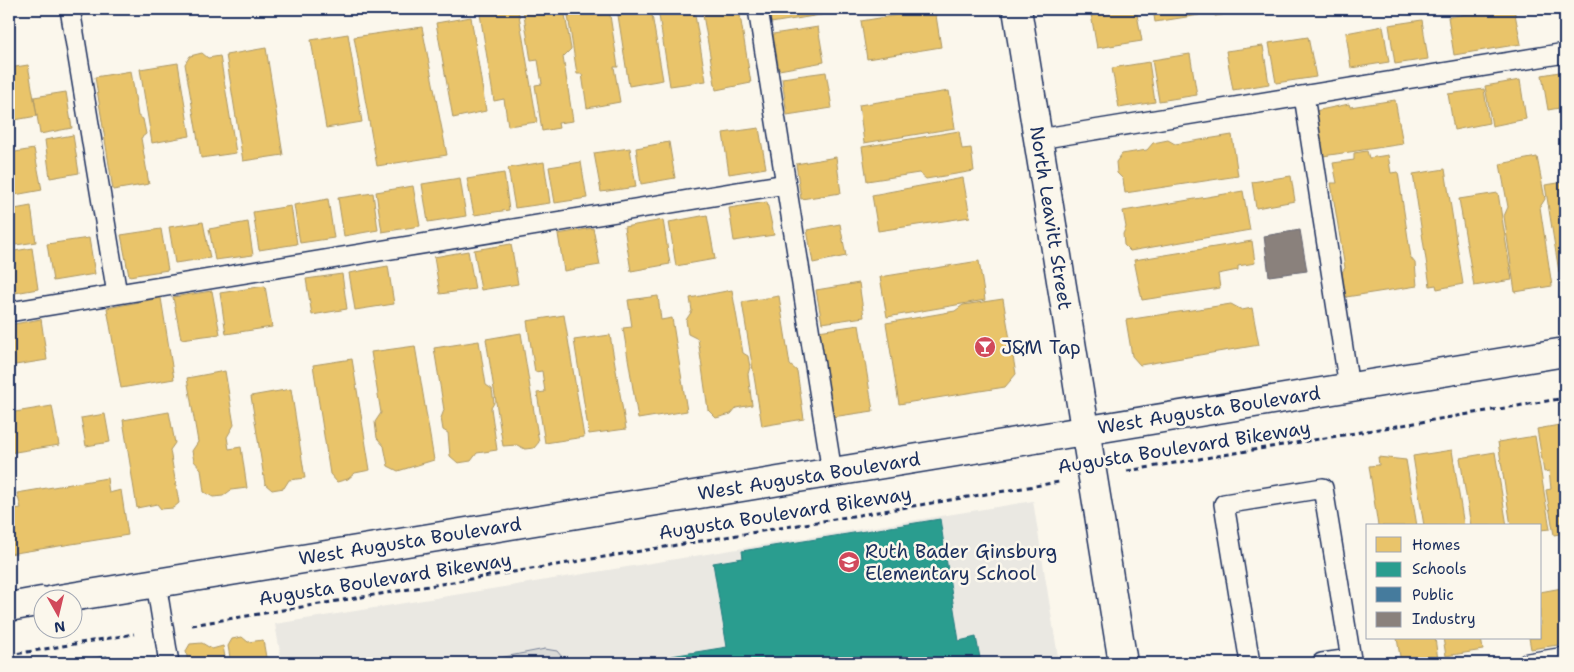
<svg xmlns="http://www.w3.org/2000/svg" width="1574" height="672" font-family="'Shantell Sans',sans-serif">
<rect width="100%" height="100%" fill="#fbf7ec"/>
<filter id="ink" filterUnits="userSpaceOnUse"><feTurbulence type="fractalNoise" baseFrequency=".02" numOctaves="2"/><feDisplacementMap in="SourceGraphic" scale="10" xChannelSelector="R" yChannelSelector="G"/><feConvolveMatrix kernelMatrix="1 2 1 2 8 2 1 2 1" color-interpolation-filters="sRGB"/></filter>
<g filter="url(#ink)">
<path fill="#eae8e2" d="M1033 501 1059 663H282L275 624Z"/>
<path fill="#dadad7" stroke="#7a849a" d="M545 649 557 651 567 663H484V661Z"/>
<path fill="#e9c46a" stroke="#ab9766" d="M509 9H518L537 122 508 126 504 99 494 101 480 14Z
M523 9H564L571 49 563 57 573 121 558 123 559 128 542 131 535 85 542 84 538 60 531 61Z
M567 9H609L618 67H614L620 102 587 108 582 74H577Z
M617 9H651L663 80 629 86Z
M658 9H694L706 81 670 86Z
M702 9H739L751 83 716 90Z
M769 9H851V10L771 23Z
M935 9 941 47 867 59 861 21Z
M1090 9H1136L1142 41 1097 48Z
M1153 9H1198L1199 15 1155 22Z
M1214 9H1257L1215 16Z
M1499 9H1514L1521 44 1454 55 1448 17Z
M471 17 486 111 453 118 436 23Z
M1422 20 1428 59 1395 64 1389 25Z
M1383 26 1389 62 1351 68 1346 33Z
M422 27 447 155 377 166 354 37Z
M818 27 824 62 779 70 773 34Z
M348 34 362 122 326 128 311 40Z
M1308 37 1316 77 1276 83 1269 43Z
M1263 46 1269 84 1233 90 1226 51Z
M266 48 283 155 243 161 226 55Z
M202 53 208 58 220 56 236 153 201 158 185 64 190 56Z
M1190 54 1197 95 1159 101 1152 60Z
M1149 62 1155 102 1119 108 1112 68Z
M178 63 190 136 152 143 140 69Z
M28 65 37 116 9 121V68Z
M131 71 138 116 143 119 146 134 141 138 149 184 113 190 95 77Z
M1565 71V107L1548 110 1542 75Z
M826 72 832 108 787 115 782 78Z
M1520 80 1526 119 1492 126 1485 86Z
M1484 89 1489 123 1454 130 1448 94Z
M949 91 955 128 864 143 859 105Z
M66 92 72 128 40 134 34 97Z
M1395 100 1403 144 1323 156 1315 111 1349 104 1350 107Z
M759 128 766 168 729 174 723 133Z
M959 131 962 149 971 148 974 171 926 179 919 173 867 181 862 147Z
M73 135 79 173 50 178 45 140Z
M1232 135 1238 176 1125 193 1123 179 1117 173 1116 162 1122 154 1147 150 1153 143 1168 140 1175 144Z
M669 142 675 178 641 184 636 148Z
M630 148 636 187 601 192 594 153Z
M34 149 42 190 9 196V153Z
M1367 151 1369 158 1388 155 1391 173 1398 172 1411 258 1415 263 1417 286 1346 297 1342 272 1345 268 1331 183H1337L1333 163 1354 160V153Z
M836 157 841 193 801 199 796 164Z
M1537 157 1545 199 1540 207 1552 286 1515 292 1504 216 1508 207 1500 164Z
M544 162 550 203 515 208 508 168Z
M581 162 587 198 555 203 549 167Z
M1445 169 1463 284 1437 289 1436 285 1430 286 1413 174Z
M504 173 509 210 474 215 467 179Z
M1291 176 1295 201 1256 208 1252 182Z
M460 178 466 216 428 222 422 184Z
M963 178 970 217 878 231 872 195Z
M1565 182V271L1559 272 1545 185Z
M413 186 420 226 382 232 376 192Z
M1243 191 1250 230 1130 251 1124 245 1123 234 1126 227 1123 211Z
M373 193 378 230 344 236 338 198Z
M1498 193 1512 280 1474 286 1459 199Z
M328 199 334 238 300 243 294 205Z
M767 202 774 235 734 241 729 208Z
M31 206 36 242 9 246V210Z
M291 206 297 244 259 250 253 212Z
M707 215 715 259 676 266 669 222Z
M663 220 670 264 631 271 624 227Z
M203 222 210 258 175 263 169 227Z
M248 222 253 255 215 260 209 229Z
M840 224 846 256 813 263 807 230Z
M593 228 600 265 564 271 558 234Z
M161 229 168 270 129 276 121 235Z
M89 238 95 274 53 281 47 244Z
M1252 241 1255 263 1238 266V270L1218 274 1220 288 1142 300 1134 260Z
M511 244 518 284 481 290 474 250Z
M32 248 38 289 9 294V252Z
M468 251 475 289 440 294 434 257Z
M979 261 985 300 887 317 880 277Z
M388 266 394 304 355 310 349 273Z
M342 274 347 309 312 315 306 279Z
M859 283 864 317 822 323 816 290Z
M265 286 272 327 226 334 220 293Z
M732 290 743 353 748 356 750 367 748 374 752 405 736 408 731 414 716 418 708 410 698 339 688 334 686 320 692 311 690 298Z
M212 291 220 334 181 339 173 297Z
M658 296 661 320 672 318 687 411 638 419 623 328 632 327 628 300Z
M779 296 790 365 797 371 804 419 762 426 742 302Z
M161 298 174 379 121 388 107 308Z
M1003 299 1016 374 1005 387 899 404 886 323 955 311 963 305Z
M1231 304 1242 310 1252 308 1259 345 1140 365 1132 356 1126 320Z
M564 315 584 437 545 443 537 393 545 392 542 371 535 372 527 321Z
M41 319 47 360 9 366V325Z
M859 325 873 411 832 417 818 331Z
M521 333 539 442 534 448 525 449 517 445 503 446 486 339Z
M610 335 626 429 589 434 574 340Z
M479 341 486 385 492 389 494 403 491 408 497 450 477 453 471 461 458 463 450 456 448 433 443 430 441 418 444 410 434 348Z
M415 346 434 460 398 471 388 466 384 446 377 438 375 422 381 413 371 352Z
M352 359 370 470 355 473 348 479 337 482 330 474 313 365Z
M225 371 234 425 227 437 229 449 241 447 247 488 231 490 223 496 213 497 204 492 201 469 194 461 192 451 198 442 187 378Z
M291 389 305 478 289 480 284 488 272 490 265 484 251 396Z
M52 406 59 445 9 453V413Z
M169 412 175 443 170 450 179 503 173 508 161 509 157 504 137 508 123 420Z
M105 414 110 442 86 446 81 418Z
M1565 424V533L1554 535 1546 490 1551 489 1549 471 1544 472 1537 429Z
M1535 436 1550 529 1540 530V526H1511L1498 442Z
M1452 450 1464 526H1424L1413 456Z
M1495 452 1507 526H1471L1460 458Z
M1378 457 1406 460 1417 526H1378L1369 466 1379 465Z
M107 478 109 493 121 490 128 535 9 554V510L21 508 17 493Z
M1562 588 1565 608V644L1531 649 1529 638H1540V592Z
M242 637 248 642 263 640 267 663H231L228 646 232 639Z
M1397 638H1435L1438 660 1401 663Z
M1443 638H1481L1483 650 1446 656Z
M202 643 212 649 223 646 226 663H188L186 651 190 644Z"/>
<path fill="#2a9d8f" stroke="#267c80" d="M940 519 959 641 976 637 981 663H672L671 656 727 647 713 563 743 558 742 551Z"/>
<path fill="#457b9d" stroke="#38648a" d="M107 656 108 663H60Z"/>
<path fill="#8a817c" stroke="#696873" d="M1300 230 1307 271 1269 276 1264 236Z"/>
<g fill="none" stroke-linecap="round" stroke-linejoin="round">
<g stroke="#1b2f5e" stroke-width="22">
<path id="service" d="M70 9 117 294
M758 9 832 472
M1304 96 1349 387
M1039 139 1565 53
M9 312 786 184
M156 583 169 663
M1250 663 1224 504 1323 488 1351 659 1322 663
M1528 663 1565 657"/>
</g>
<g stroke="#1b2f5e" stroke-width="31">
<path id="minor" d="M1017 9 1123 663"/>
</g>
<g stroke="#1b2f5e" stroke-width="31">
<path id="tertiary" d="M53 600 1565 352
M9 607 42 601"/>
</g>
<path stroke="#1b2f5e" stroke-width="3" stroke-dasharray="5 4" stroke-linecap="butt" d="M1127 471 1565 398
M192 625 1059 482
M9 655 134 634"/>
<use href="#service" stroke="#fbf7ec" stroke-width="19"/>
<use href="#minor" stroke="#fbf7ec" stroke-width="28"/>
<use href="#tertiary" stroke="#fbf7ec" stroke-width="28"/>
</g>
</g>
<defs>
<g id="bar-disc" transform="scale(1.125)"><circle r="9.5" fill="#d1495b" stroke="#fbf7ec"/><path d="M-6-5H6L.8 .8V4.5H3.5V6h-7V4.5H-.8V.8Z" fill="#fff"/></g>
<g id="school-disc" transform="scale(1.125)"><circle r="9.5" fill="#d1495b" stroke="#fbf7ec"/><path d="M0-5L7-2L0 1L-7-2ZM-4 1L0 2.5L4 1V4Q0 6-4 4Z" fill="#fff"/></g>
</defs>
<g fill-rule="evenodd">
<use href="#bar-disc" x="985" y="347"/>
<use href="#school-disc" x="849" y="562"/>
</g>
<g text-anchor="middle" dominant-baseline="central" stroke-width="5" stroke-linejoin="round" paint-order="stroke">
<g font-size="19" fill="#1b2f5e" stroke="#fbf7ec">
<text transform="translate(1051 218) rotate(81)">North Leavitt Street</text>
<text transform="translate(1209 410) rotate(-9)">West Augusta Boulevard</text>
<text transform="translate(1184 447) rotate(-9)">Augusta Boulevard Bikeway</text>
<text transform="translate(809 476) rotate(-9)">West Augusta Boulevard</text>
<text transform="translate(785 513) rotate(-9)">Augusta Boulevard Bikeway</text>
<text transform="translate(410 541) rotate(-9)">West Augusta Boulevard</text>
<text transform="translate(385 579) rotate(-9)">Augusta Boulevard Bikeway</text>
</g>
<g font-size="19" fill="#1b2f5e" stroke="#fbf7ec" text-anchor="start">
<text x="1001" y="347">J&amp;M Tap</text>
<text x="865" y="551">Ruth Bader Ginsburg<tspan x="865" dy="22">Elementary School</tspan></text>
</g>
</g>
<rect width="1574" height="672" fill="none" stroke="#fbf7ec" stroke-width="30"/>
<rect x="15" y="15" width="1544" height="642" fill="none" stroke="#1b2f5e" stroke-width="2" filter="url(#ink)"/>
<rect x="1366" y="524" width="175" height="115" fill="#fbf7ec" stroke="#a1a7b3"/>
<rect x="1376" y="537" width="25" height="15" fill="#e9c46a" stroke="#a1a7b3"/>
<text x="1412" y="550" font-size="15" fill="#1b2f5e">Homes</text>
<rect x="1376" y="562" width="25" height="15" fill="#2a9d8f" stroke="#a1a7b3"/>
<text x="1412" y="574" font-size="15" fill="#1b2f5e">Schools</text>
<rect x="1376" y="587" width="25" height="15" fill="#457b9d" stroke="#a1a7b3"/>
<text x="1412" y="600" font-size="15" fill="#1b2f5e">Public</text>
<rect x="1376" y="612" width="25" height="15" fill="#8a817c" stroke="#a1a7b3"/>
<text x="1412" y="624" font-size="15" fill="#1b2f5e">Industry</text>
<g transform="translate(58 614) rotate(172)"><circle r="24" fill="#fbf7ec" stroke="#a1a7b3"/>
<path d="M0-4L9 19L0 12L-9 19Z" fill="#d1495b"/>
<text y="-8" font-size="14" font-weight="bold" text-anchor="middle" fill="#1b2f5e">N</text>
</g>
</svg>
